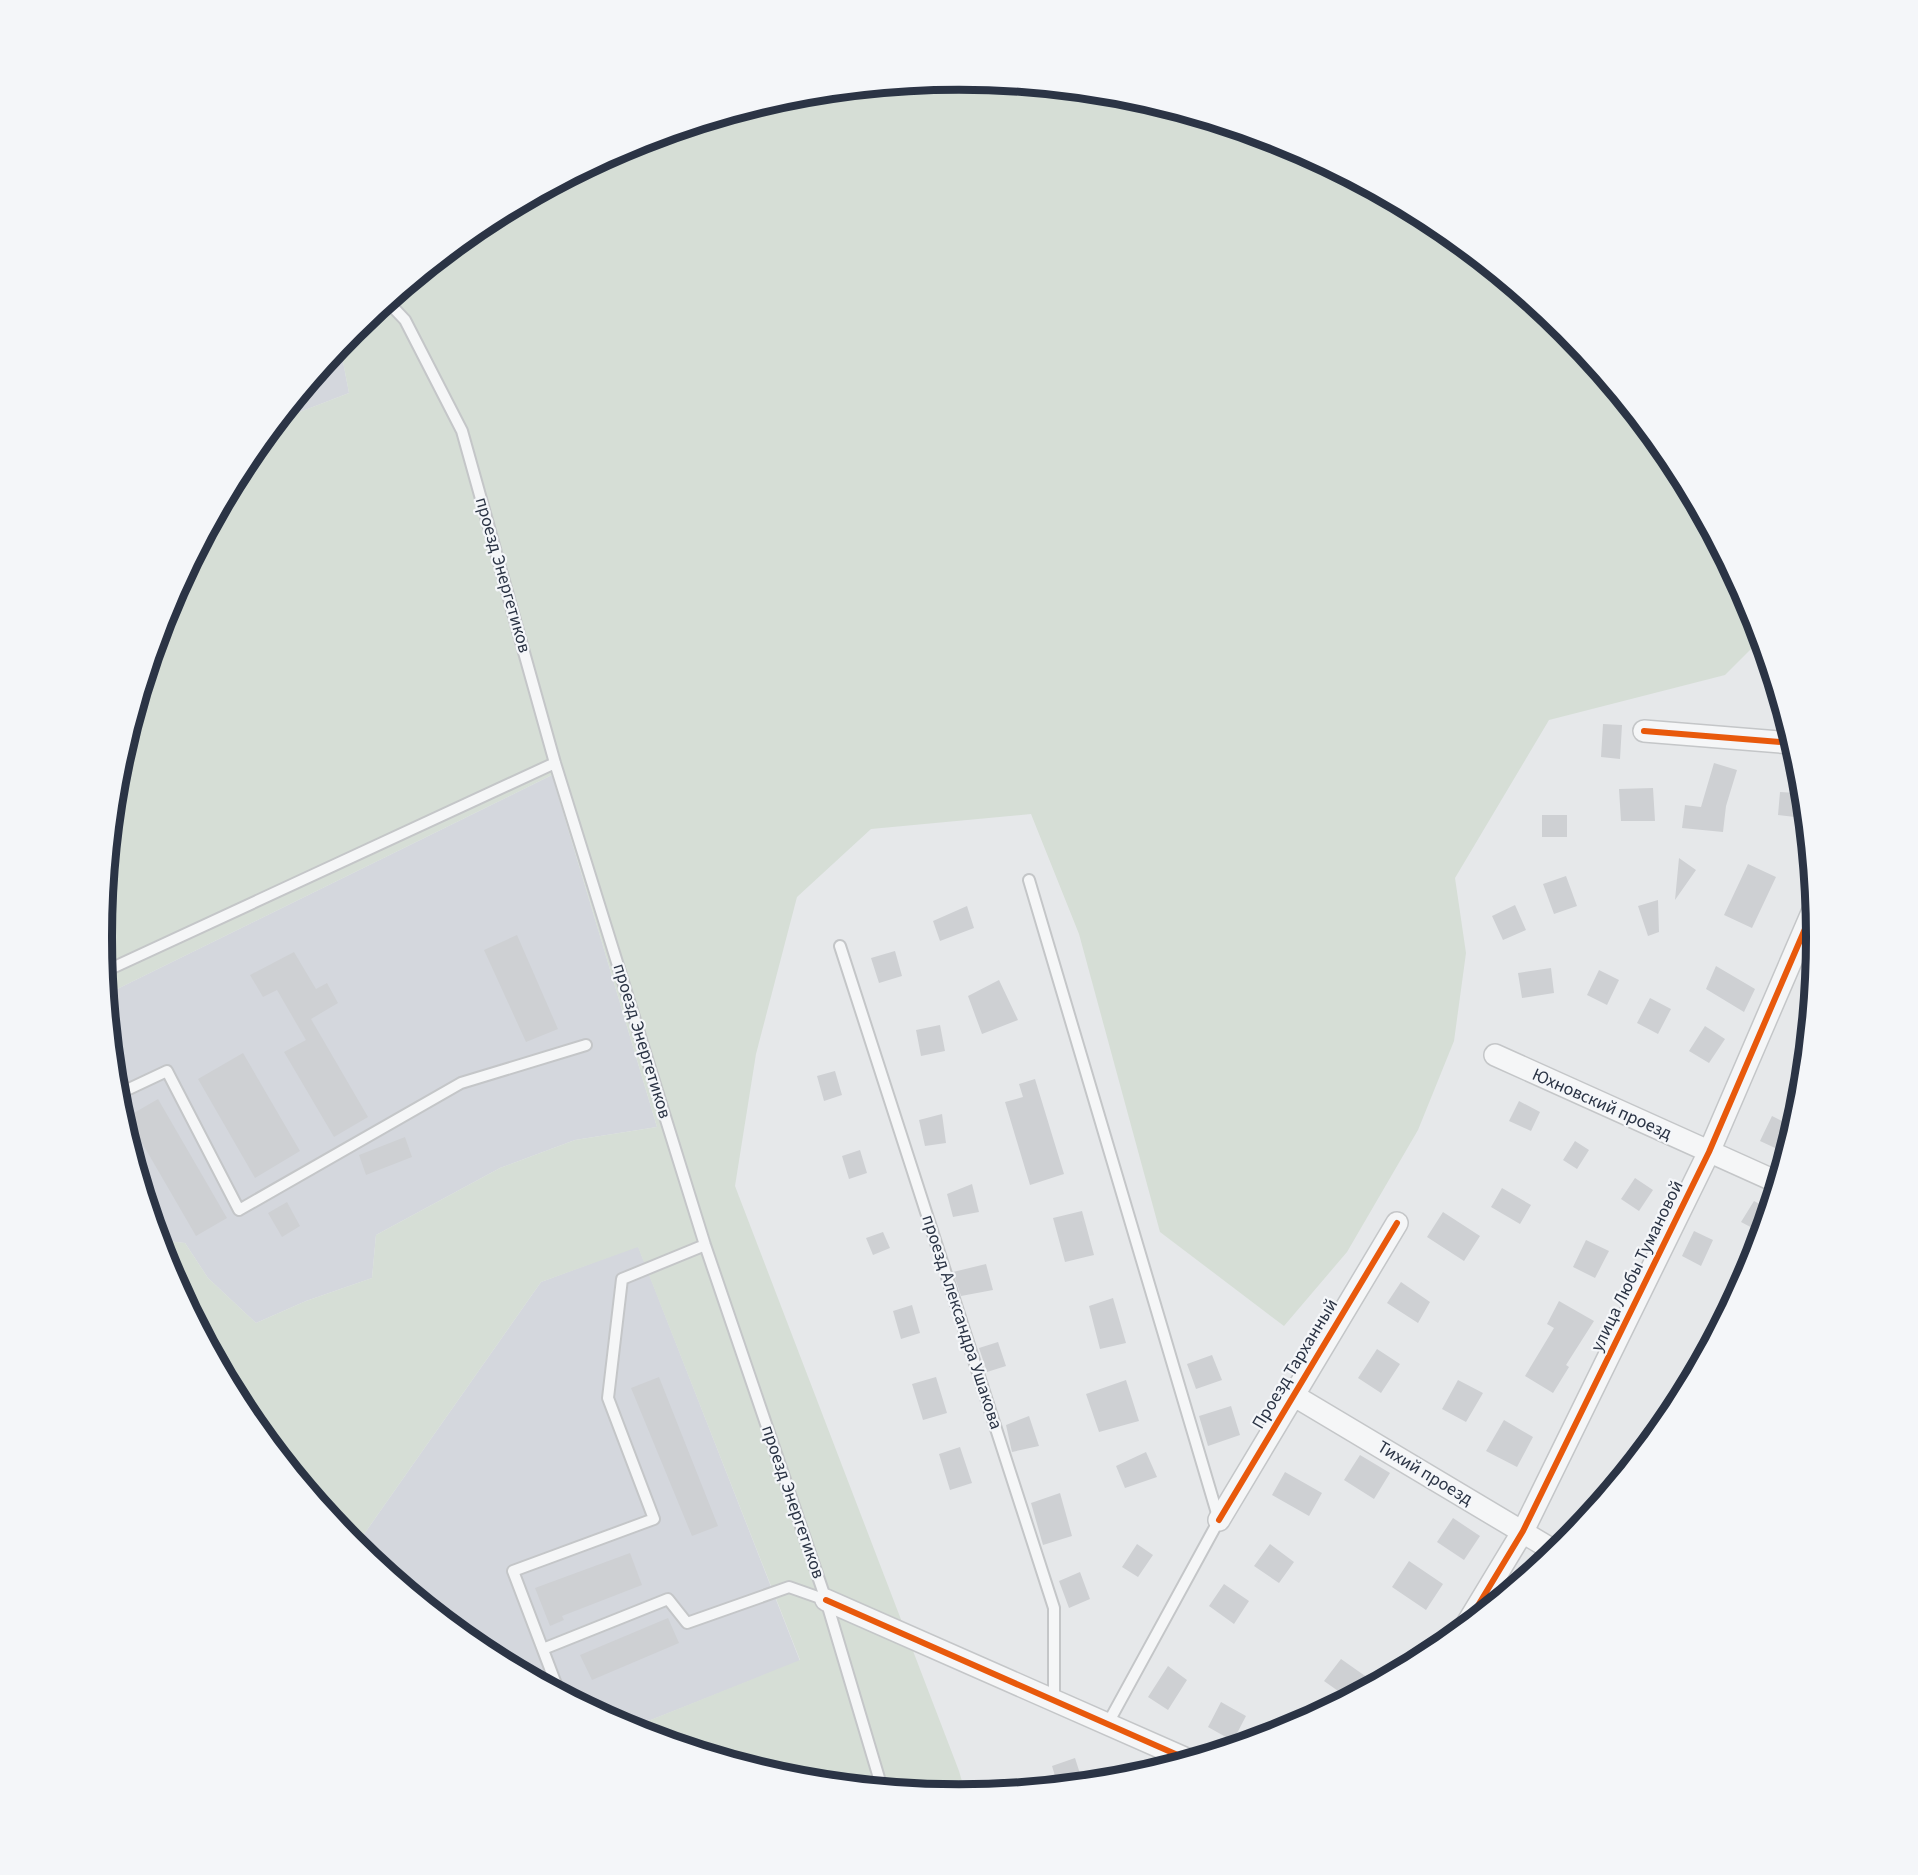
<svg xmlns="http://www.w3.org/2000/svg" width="1918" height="1875" font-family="'Source Sans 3',sans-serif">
<rect width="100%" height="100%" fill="#e6e8ea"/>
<path fill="#d4d7dd" d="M340 346 349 393 279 420Z
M552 775 657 1127 575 1140 500 1168 376 1235 372 1278 306 1301 256 1323 208 1278 185 1243 158 1240 117 1105 107 994Z
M638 1246 800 1661 628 1729 482 1651 355 1547 541 1282Z"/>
<path fill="#d6ded6" d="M959 80 1127 96 1288 145 1436 224 1566 331 1673 461 1752 609 1761 639 1725 675 1549 720 1455 878 1466 953 1454 1041 1418 1130 1347 1252 1284 1326 1160 1232 1079 934 1031 814 871 829 797 897 756 1054 735 1186 959 1771 966 1795H959L791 1779 628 1729 800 1660 638 1247 541 1282 355 1547 245 1414 166 1266 158 1240 185 1243 208 1278 256 1323 306 1301 372 1278 376 1235 500 1168 575 1140 657 1127 552 775 107 994 101 937 118 770 166 609 246 461 279 420 349 393 340 346 353 331 483 224 631 145 792 96Z"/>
<path fill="#ced0d3" d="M1603 724 1622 725 1620 759 1601 757Z
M1714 763 1737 770 1726 806 1723 832 1682 828 1685 805 1701 807Z
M1653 788 1655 821H1621L1619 789Z
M1780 792 1797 793 1795 817 1778 815Z
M1542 815H1567V837H1542Z
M1679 858 1696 870 1675 900Z
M1748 864 1776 877 1752 928 1724 915Z
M1566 876 1577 906 1554 914 1543 884Z
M1658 900 1659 932 1648 936 1638 906Z
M1515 905 1526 930 1503 940 1492 916Z
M967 906 974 928 940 941 933 921Z
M517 935 558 1029 526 1042 484 950Z
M895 951 902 976 879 983 871 958Z
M294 952 316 989 327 983 338 1003 311 1019 368 1117 334 1137 284 1052 306 1040 277 990 263 997 250 975Z
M1716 966 1755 989 1744 1012 1706 989Z
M1551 968 1554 993 1522 998 1518 973Z
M1599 970 1619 980 1607 1005 1587 995Z
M999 980 1018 1020 982 1034 968 996Z
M1650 998 1671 1009 1658 1034 1637 1023Z
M940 1025 945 1051 921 1056 916 1030Z
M1705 1026 1725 1039 1709 1063 1689 1051Z
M243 1053 300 1151 255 1178 198 1079Z
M835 1071 842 1095 824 1101 817 1076Z
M1035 1079 1064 1174 1030 1185 1005 1102 1023 1097 1019 1084Z
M158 1099 227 1218 196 1236 127 1117Z
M1519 1101 1540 1112 1531 1131 1509 1121Z
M942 1114 946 1143 925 1146 919 1120Z
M1772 1116 1794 1127 1786 1153 1760 1141Z
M405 1137 412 1157 366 1175 359 1155Z
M1575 1141 1589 1150 1577 1169 1563 1160Z
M860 1150 867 1173 849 1179 842 1156Z
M1635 1178 1653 1190 1639 1211 1621 1199Z
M972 1184 979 1212 953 1217 947 1194Z
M1502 1188 1531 1205 1520 1224 1491 1207Z
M1754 1201 1769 1209 1762 1233 1741 1222Z
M287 1202 300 1226 282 1237 268 1213Z
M1082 1211 1094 1255 1065 1262 1053 1218Z
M1443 1212 1480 1236 1464 1261 1427 1237Z
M1694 1231 1713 1240 1701 1266 1682 1256Z
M883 1232 890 1248 873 1255 866 1238Z
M1586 1240 1609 1251 1595 1278 1573 1267Z
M986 1264 993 1290 961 1296 953 1272Z
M1401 1282 1430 1302 1418 1323 1387 1303Z
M1113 1298 1126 1343 1100 1349 1089 1306Z
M1559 1301 1594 1321 1566 1365 1569 1367 1553 1393 1525 1376 1554 1328 1547 1324Z
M912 1305 920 1333 901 1339 893 1311Z
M998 1342 1006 1366 987 1372 979 1348Z
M1377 1349 1400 1364 1381 1393 1358 1378Z
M1212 1355 1222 1380 1196 1389 1187 1364Z
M659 1377 718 1526 692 1536 631 1388Z
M936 1377 947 1413 923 1420 912 1384Z
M1126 1380 1139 1421 1099 1432 1086 1394Z
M1458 1380 1483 1393 1466 1422 1442 1409Z
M1231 1406 1240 1435 1208 1446 1199 1416Z
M1029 1416 1039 1446 1012 1452 1006 1425Z
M1504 1420 1533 1437 1517 1467 1486 1451Z
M960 1447 972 1483 950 1490 939 1454Z
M1146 1452 1157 1477 1125 1488 1116 1466Z
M1360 1455 1390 1473 1374 1499 1344 1480Z
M1285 1472 1322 1493 1309 1516 1272 1495Z
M1060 1493 1072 1536 1043 1545 1031 1503Z
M1453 1518 1480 1536 1464 1560 1437 1542Z
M1137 1544 1153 1555 1138 1577 1122 1567Z
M1270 1544 1294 1562 1279 1583 1254 1566Z
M630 1553 642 1585 562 1616 564 1620 550 1626 535 1588Z
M1409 1561 1443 1584 1426 1610 1392 1587Z
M1080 1572 1090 1599 1069 1608 1059 1581Z
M1224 1584 1249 1601 1234 1624 1209 1606Z
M668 1618 679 1643 592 1680 580 1655Z
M1341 1659 1368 1678 1358 1692 1348 1698 1324 1681Z
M1168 1666 1187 1680 1168 1710 1148 1697Z
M1221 1702 1246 1716 1233 1741 1208 1727Z
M1075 1758 1083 1783 1058 1786 1052 1766Z"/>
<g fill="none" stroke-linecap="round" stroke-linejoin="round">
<g stroke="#c4c6c8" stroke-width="14">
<path id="lane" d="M388 302 405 320 462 431 555 763 705 1245 826 1600 882 1788
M1029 880 1219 1520 1107 1725
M840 946 1054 1608V1702
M105 975 110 969 555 763
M116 1095 167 1071 239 1210 461 1083 586 1045
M543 1649 668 1599 687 1623 789 1587 826 1600
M559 1692 513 1571 654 1519 608 1398 622 1279 705 1245"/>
</g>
<g stroke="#c4c6c8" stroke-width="24">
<path id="street" d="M1644 731 1792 743
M1495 1055 1777 1182
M1293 1395 1556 1552
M1219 1520 1397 1223
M826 1600 1189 1760
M1465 1627 1523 1531 1709 1152 1814 908"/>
</g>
<use href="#lane" stroke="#f5f6f7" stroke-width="10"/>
<use href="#street" stroke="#f5f6f7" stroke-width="21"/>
<g stroke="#f4f6f9" stroke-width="10">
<path id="cycleway" d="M1644 731 1792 743
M1219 1520 1397 1223
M826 1600 1189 1760
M1465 1627 1523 1531 1709 1152 1814 908"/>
</g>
<use href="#cycleway" stroke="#e8590c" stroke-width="6"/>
</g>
<g text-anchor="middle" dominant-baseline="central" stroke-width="4.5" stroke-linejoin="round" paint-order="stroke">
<g font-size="18" fill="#2b3445" stroke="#f4f6f9">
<text transform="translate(503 575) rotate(74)">проезд Энергетиков</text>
<text transform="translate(642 1041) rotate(73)">проезд Энергетиков</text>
<text transform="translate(1602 1104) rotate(24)">Юхновский проезд</text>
<text transform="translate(1637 1266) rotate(-64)">улица Любы Тумановой</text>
<text transform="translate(962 1322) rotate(72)">проезд Александра Ушакова</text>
<text transform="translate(1295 1364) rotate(-59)">Проезд Тарханный</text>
<text transform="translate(1425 1473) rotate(31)">Тихий проезд</text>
<text transform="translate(793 1502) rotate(71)">проезд Энергетиков</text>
</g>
</g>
<path d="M0 0H1918V1875H0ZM112 937a847 847 0 1 1 1694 0a847 847 0 1 1-1694 0Z" fill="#f4f6f9" fill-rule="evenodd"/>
<path fill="none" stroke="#2b3445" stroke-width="8" d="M112 937a847 847 0 1 1 1694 0a847 847 0 1 1-1694 0Z"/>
</svg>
